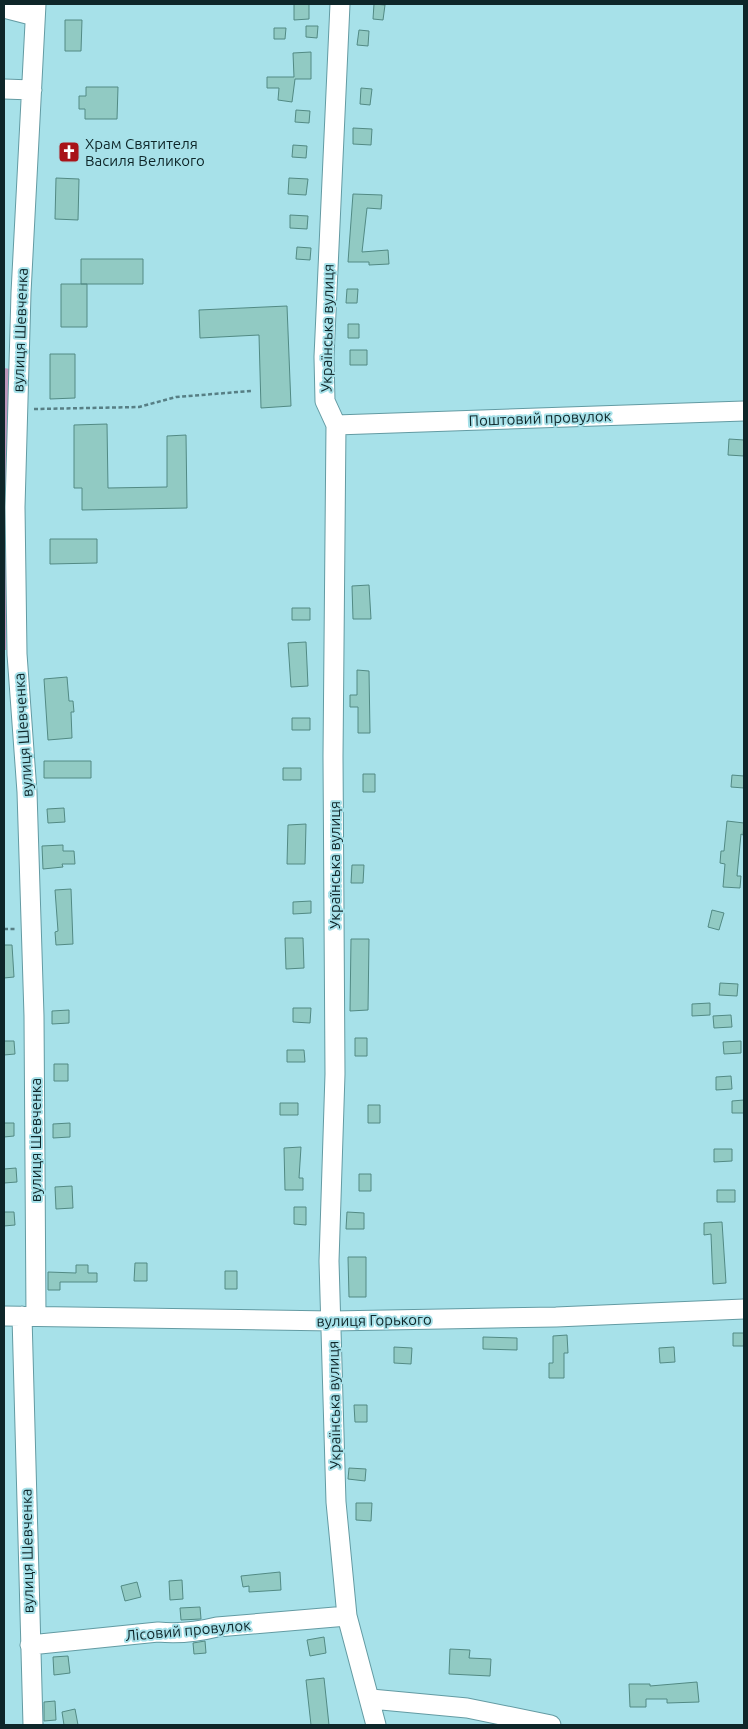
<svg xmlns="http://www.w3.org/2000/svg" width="748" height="1729" font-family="Ubuntu,sans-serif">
<rect width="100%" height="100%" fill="#a7e1e9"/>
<path fill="#bc97bc" d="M4 368 10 369 6 650H4Z"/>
<path fill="#91cac3" stroke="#528a84" d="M294 4H309V19L294 20Z
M374 4 385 5 383 20 373 19Z
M65 20H82L81 51H65Z
M306 26H318L317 38 306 37Z
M274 28H286L285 39H274Z
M359 30 369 31 368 46 357 45Z
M311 52V79H295L292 102 278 100 279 88H267V77H294L293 53Z
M86 87H118L117 119H85V109H79V96H86Z
M361 88 372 89 370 105 360 104Z
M296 110 310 111 309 123 295 122Z
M353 128 372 129 371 145 353 144Z
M293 145 307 146 306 158 292 157Z
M56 178 79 179 78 220 55 219Z
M289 178 308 179 306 195 288 194Z
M353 194 382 195 381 209 367 208 362 252 388 250 389 264 369 265V262H348Z
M290 215 308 216 307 229 290 228Z
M297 247 311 248 310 260 296 259Z
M81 259H143V284H81Z
M61 284H87V327H61Z
M347 289H358L357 303H346Z
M287 306 291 406 261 408 259 335 200 338 199 310Z
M348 324H359V338H348Z
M350 350H367V365H350Z
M50 354H75V398L50 399Z
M107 424 108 488 167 487V436L186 435 187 508 82 510V488H74V425Z
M729 439 744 440V456L728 455Z
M50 539H97V563L50 564Z
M369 585 371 619H353L352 586Z
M292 608H310V620H292Z
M306 642 308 686 291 687 288 643Z
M357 670 369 671 370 733H358V707H350V695H357Z
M67 677 69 701H73L74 712H71L72 738 48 740 44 679Z
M292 718H310V730H292Z
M44 761H91V778H44Z
M283 768H301V780H283Z
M363 774H375V792H363Z
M732 775 744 776V788L731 787Z
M64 808 65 822 48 823 47 809Z
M727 821 744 823 743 835 741 834 737 876H741L740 888 723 887 725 864 720 863 721 851H724Z
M306 824 305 864H287L288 825Z
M63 845V851H74L75 864H62L63 867 43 869 42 846Z
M352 865H364L363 883H351Z
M71 889 73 944 56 945 55 932 58 931 55 890Z
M311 901V913L293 914V902Z
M712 910 724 913 719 930 708 927Z
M285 938H303L304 968 286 969Z
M351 939H369L368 1010 350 1011Z
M4 945H12L14 977 4 978Z
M720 983 738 984 737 996 719 995Z
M710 1003V1015L692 1016V1004Z
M293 1008H311L310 1023 293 1022Z
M69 1010V1023L52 1024V1011Z
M731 1015 732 1027 714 1028 713 1016Z
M355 1038H367V1056H355Z
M4 1041H14L15 1054 4 1055Z
M741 1041V1053L724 1054 723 1042Z
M287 1050H304L305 1062H287Z
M54 1064H68V1081H54Z
M731 1076 732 1089 716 1090V1077Z
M744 1100V1113H732V1101Z
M280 1103H298V1115H280Z
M368 1105H380V1123H368Z
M4 1123H14V1136L4 1137Z
M70 1123V1137L53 1138V1124Z
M301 1147 299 1178H303V1190H285L284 1148Z
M714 1149H732V1161L714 1162Z
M16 1168 17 1182 4 1183V1169Z
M359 1174H371V1191H359Z
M72 1186 73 1208 56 1209 55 1187Z
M717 1190H735V1202H717Z
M294 1207H306V1225L294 1224Z
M4 1212H14L15 1225 4 1226Z
M347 1212 364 1213V1229H346Z
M722 1222 726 1283 713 1284 711 1234 704 1235V1223Z
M348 1257H366V1297H349Z
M135 1263H147V1281H134Z
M76 1265H88V1273H97V1282H60V1290H48V1272L76 1273Z
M225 1271H237V1289H225Z
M733 1333H744V1346H733Z
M567 1335 568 1353H564V1378H549V1363H553V1336Z
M483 1337 517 1338V1350L483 1349Z
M394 1347 412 1348 411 1364 394 1363Z
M674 1347 675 1362 660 1363 659 1348Z
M354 1405H367V1422H355Z
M349 1468 366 1469 365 1481 348 1479Z
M356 1503H372L371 1521 356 1520Z
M280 1572 281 1590 249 1592V1586L243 1587 241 1576Z
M182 1580 183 1599 170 1600 169 1581Z
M137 1582 141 1597 125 1601 121 1586Z
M200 1607 201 1619 181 1620 180 1608Z
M324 1637 326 1653 310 1656 307 1640Z
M205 1641 206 1653 194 1654 193 1643Z
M450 1649 470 1650 469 1658 491 1659 490 1676 449 1674Z
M68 1656 70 1673 54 1675 53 1657Z
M324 1678 329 1725H311L306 1680Z
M697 1682 699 1702 667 1703V1699H646V1707H630L629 1684H650V1686Z
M55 1701 56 1720 44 1721V1702Z
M75 1709 78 1725H64L62 1712Z"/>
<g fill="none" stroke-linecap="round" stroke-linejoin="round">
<g stroke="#639ba3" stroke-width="21">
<path id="minor" d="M36 4 21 293 15 507 17 654 27 792 34 1016 36 1316
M340 4 324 357 325 401 336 425 333 756 335 1074 329 1261 336 1502 347 1616 376 1725
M4 8 35 16
M4 89 32 90
M336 425 744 411
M4 1316 332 1321 556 1317 744 1309
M22 1316 33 1725
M30 1645 158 1632C178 1634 197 1632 217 1627L347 1616
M371 1699 467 1708 551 1725"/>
</g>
<path stroke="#577f85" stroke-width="2.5" stroke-dasharray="4 2.5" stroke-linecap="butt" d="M34 409 139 407 176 397 251 391
M4 929H17"/>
<use href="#minor" stroke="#fff" stroke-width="19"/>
</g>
<defs>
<g id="church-square" transform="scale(1.125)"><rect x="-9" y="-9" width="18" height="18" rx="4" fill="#a81318" stroke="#a7e1e9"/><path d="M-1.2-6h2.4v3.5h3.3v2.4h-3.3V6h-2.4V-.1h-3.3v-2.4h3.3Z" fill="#fff"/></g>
</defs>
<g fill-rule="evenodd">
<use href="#church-square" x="69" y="152"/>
</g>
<g text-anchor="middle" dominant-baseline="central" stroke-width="4" stroke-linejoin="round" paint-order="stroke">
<g font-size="15" fill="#0e2629" stroke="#a7e1e9" text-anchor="start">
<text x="85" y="143">Храм Святителя<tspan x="85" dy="17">Василя Великого</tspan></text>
</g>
<g font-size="15" fill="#0e2629" stroke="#a7e1e9">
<text transform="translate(327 328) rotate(-89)">Українська вулиця</text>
<text transform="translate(20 330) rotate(-88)">вулиця Шевченка</text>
<text transform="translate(540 418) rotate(-2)">Поштовий провулок</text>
<text transform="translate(23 735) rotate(-94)">вулиця Шевченка</text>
<text transform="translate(334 865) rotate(-90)">Українська вулиця</text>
<text transform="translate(35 1140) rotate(-90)">вулиця Шевченка</text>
<text transform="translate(374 1320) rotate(-1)">вулиця Горького</text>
<text transform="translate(334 1405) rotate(-91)">Українська вулиця</text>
<text transform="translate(27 1551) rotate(-91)">вулиця Шевченка</text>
<text transform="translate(188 1630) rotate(-5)">Лісовий провулок</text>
</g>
</g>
<rect width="748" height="1729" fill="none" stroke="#0e2629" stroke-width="10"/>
</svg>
